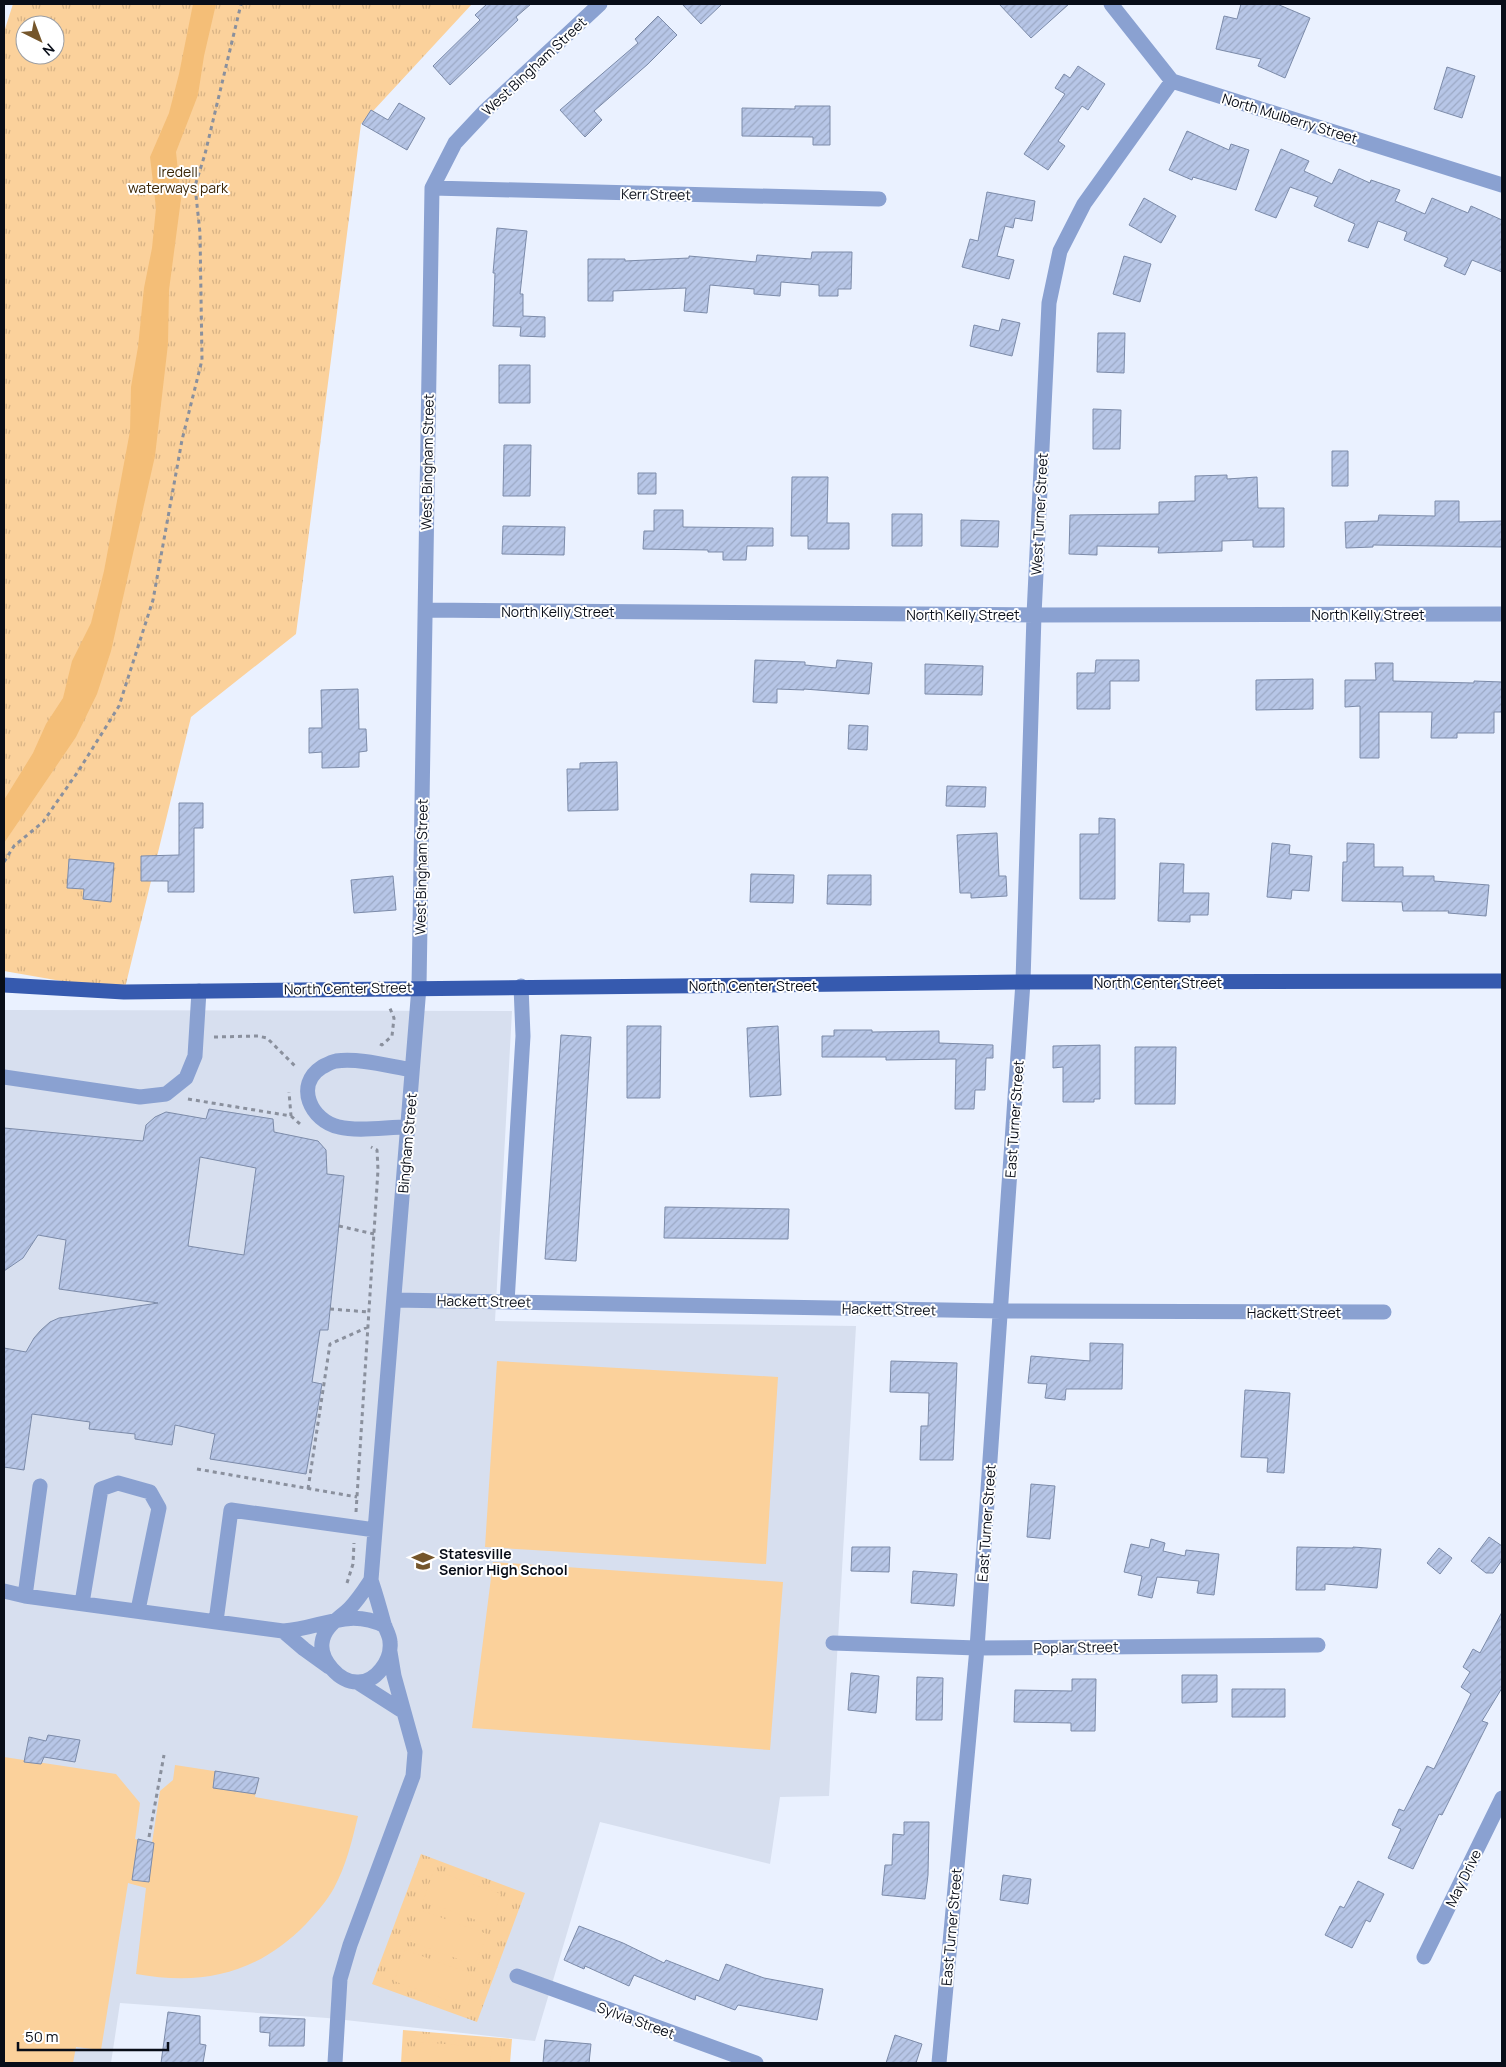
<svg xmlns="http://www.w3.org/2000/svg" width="1506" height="2067" font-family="Manrope,sans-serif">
<defs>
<pattern id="grass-tufts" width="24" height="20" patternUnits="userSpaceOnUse" patternTransform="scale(1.25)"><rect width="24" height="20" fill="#fbd19b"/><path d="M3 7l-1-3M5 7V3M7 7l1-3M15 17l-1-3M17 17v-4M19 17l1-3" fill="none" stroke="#d6b285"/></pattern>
<pattern id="building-hatch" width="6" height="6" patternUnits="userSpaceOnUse" patternTransform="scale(1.25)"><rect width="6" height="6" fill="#b7c6e7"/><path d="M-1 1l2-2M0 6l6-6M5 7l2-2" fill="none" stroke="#9ca9c5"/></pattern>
</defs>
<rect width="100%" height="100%" fill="#eaf1ff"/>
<path fill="#d7dfef" d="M4 1010 512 1011 495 1321 856 1326 829 1796 780 1797 770 1864 600 1822 535 2041 327 2018 120 2003 111 2063H4Z"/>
<path fill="url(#grass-tufts)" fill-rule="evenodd" d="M13 4H472L361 124 296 634 191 717 124 992 4 971V32ZM25 25H55V55H25Z
M421 1854 525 1893 477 2022 372 1984Z
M403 2030 512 2039 510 2063H401Z"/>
<path fill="#fbd19b" d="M497 1361 778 1377 766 1564 485 1547Z
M493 1562 783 1582 770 1750 472 1728Z
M4 1757 116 1774 140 1803 135 1839 152 1843 160 1791 173 1780 175 1765 259 1778 255 1797 358 1816C352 1841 346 1866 334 1888 327 1901 316 1913 306 1924 257 1974 203 1986 136 1974L146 1888 128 1883 101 2050 76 2047 73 2063H4Z
M434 1870 501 1894 490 1925 423 1901Z
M420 1910 487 1934 475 1965 408 1941Z
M405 1950 472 1974 461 2005 394 1981Z
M421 2042 492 2048 490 2063H419Z"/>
<path fill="#f4be77" d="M193 4H216L204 56 198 95 176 152 181 199 169 290 168 344 155 456 111 651 97 694 76 737 4 843V800L33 753 46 724 63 698 72 661 91 623 104 571 130 431 131 387 138 347 144 288 152 248 156 208 150 157 169 113 179 74Z"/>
<path fill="url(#building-hatch)" stroke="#7c8ba9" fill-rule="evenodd" d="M487 4H531L516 17 518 20 450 85 433 66 480 20 475 15Z
M682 4H722L701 24Z
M999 4H1069L1031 38Z
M1241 4H1277L1310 18 1285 78 1258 66 1261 59 1216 49 1224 16 1237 19Z
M658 16 677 35 648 64 594 111 602 120 585 137 560 110 638 43 635 39Z
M1078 66 1105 84 1088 110 1082 106 1058 141 1065 146 1048 170 1024 154 1065 94 1055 88 1064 74 1070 78Z
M1447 67 1475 76 1462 118 1434 109Z
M399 103 425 118 407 150 362 124 371 110 388 120Z
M795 106H830V145H813V137L742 136V108L795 109Z
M1187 131 1229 150 1231 144 1249 150 1236 190 1193 177 1192 180 1169 170Z
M1281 149 1309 161 1304 171 1332 184 1339 169 1370 183 1371 180 1400 190 1395 201 1425 214 1432 198 1468 213 1471 206 1502 220V272L1472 260 1465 275 1444 266 1448 258 1404 240 1407 232 1378 221 1368 248 1348 241 1355 224 1314 206 1318 197 1290 187 1276 218 1255 210Z
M987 192 1035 201 1032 221 1015 218 1013 228 1005 226 997 256 1014 260 1009 279 962 267 970 239 978 241Z
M1144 198 1176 216 1161 243 1129 225Z
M497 228 527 231 520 294H523V316L545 317V337L520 336 521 327 493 326 495 273H493Z
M812 252H852L851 289H838V296H819V285L781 282 780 296 754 294V289L710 285 707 313 684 311 686 288 613 291V301H588V259H625V261L689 258V256L756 262 757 255 811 259Z
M1124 256 1151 264 1140 302 1113 294Z
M1002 319 1020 323 1012 356 970 346 974 325 999 331Z
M1098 333H1125L1124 373 1097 372Z
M499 365H530V403H499Z
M1093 409 1121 410 1120 449H1093Z
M504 445H531L530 496H503Z
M1332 451H1348V486H1332Z
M638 473H656V494H638Z
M1227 475V479L1257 477 1258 508H1284V547H1253V540L1222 541V551L1158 553 1159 547 1097 546V555L1069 554 1070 515 1159 514V502L1195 501V476Z
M792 477H828L827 523H849V549H808V536H791Z
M1435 501H1459V522L1502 521V547L1373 545V547L1346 548 1345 522 1378 521 1379 515 1435 516Z
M654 510H683V527L773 528V546H747L746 560H723V552H708V550L643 549 644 531H654Z
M892 514H922V546H892Z
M961 520 999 521 998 547 961 546Z
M503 526 565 527 564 555 502 554Z
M755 660 805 662V665L836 668 837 660 872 663 869 694 804 689V690L777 689V703L753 702Z
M1096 660H1139V681H1110V709H1077V673H1095Z
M1375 663H1393V681L1474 683V681L1502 682V712H1494V733H1457V738H1431L1432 712H1379V758H1360V706L1345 707V680H1376Z
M925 664 983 666 982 695 925 694Z
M1313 679V709L1256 710V680Z
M358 689 359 729H366L367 751 359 752V767L322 768V752L309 753V728H322L321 690Z
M849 725 868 726 867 750 848 749Z
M617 762 618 810 568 811 567 769H580V763Z
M947 786 986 787 985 807 946 806Z
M179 803H203V828H194V892H168V881H141V856L179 855Z
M1099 818 1115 819V899H1080V834H1099Z
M997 833 999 876H1006L1007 896 971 898V893H960L957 835Z
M1272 843 1290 845 1289 854 1312 856 1309 891 1292 890 1291 899 1267 897Z
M1347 843 1374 844V867H1403V876H1434V881L1489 885 1486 916 1448 913 1449 911H1403L1402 902 1342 901 1343 862H1347Z
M69 859 114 863 111 902 83 899 84 889 67 888Z
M1160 863 1184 864 1183 893H1209L1208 915H1190V922L1158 921Z
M751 874 794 875 793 903 750 902Z
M828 875H871V905L827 904Z
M393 876 396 910 354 913 351 880Z
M627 1026H661L660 1098H627Z
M778 1026 781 1095 750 1097 747 1028Z
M834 1030H872V1032L939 1031V1043L993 1045V1058H986L985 1090H975L974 1109H955L956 1059 886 1060V1057H822V1036H834Z
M561 1035 591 1037 576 1261 545 1259Z
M1100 1045V1099H1094V1102H1063V1067L1053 1068V1046Z
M1135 1047H1176L1175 1104H1135Z
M209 1109 273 1119 274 1132 318 1141 326 1150 327 1174 344 1176 328 1330H320L312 1382 322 1384 306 1474 210 1459 215 1434 175 1425 172 1445 135 1439V1434L89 1429 90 1422 32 1414 24 1470 4 1467V1348L26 1352 34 1338 41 1330 50 1322 59 1318 158 1303 59 1289 66 1240 38 1235 23 1258 4 1271V1128L143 1141 146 1125 155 1117 166 1112 206 1119ZM200 1157 256 1168 244 1255 188 1246Z
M665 1207 789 1209 788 1239 664 1238Z
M1090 1343 1123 1344 1122 1389H1066L1065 1400 1045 1398 1047 1384 1028 1383 1031 1356 1090 1361Z
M891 1361 957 1363 953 1460H920L921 1426H928L929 1393 890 1392Z
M1245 1390 1290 1393 1284 1473 1267 1472 1268 1458 1241 1457Z
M1031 1484 1055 1486 1050 1539 1027 1537Z
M1489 1537 1502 1546V1560L1493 1573H1486L1471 1561Z
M1151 1539 1165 1543 1163 1551 1185 1556 1186 1550 1219 1554 1214 1595 1197 1593 1199 1581 1157 1577 1152 1598 1138 1595 1142 1576 1124 1572 1131 1544 1149 1548Z
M852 1547H890L889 1572 851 1571Z
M1297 1547 1353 1548V1547L1381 1549 1377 1588 1325 1584V1590H1296Z
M1439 1548 1452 1558 1440 1574 1427 1563Z
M913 1571 957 1574 954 1606 911 1603Z
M1502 1612V1688L1482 1721 1488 1723 1442 1815 1439 1814 1413 1869 1388 1858 1401 1829 1392 1825 1399 1809 1404 1811 1427 1766 1434 1769 1471 1694 1461 1687 1470 1672 1463 1667 1473 1649 1480 1653Z
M851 1673 879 1676 876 1713 848 1710Z
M1182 1675H1217V1702L1182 1703Z
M917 1677 943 1678 942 1720H916Z
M1072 1679H1096L1095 1731H1071V1723L1014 1722 1015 1690 1072 1691Z
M1232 1689H1285V1717H1232Z
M48 1735 80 1740 75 1762 44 1757 41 1764 24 1762 29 1737 46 1741Z
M215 1771 259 1778 255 1794 213 1788Z
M904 1822H929L928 1875 925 1899 882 1895 885 1865H892L893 1834 904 1835Z
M138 1839 154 1843 149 1882 132 1880Z
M1003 1875 1031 1879 1028 1904 1000 1900Z
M1358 1881 1384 1894 1370 1922 1366 1920 1352 1948 1325 1935 1340 1906 1344 1908Z
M579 1926 623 1943 664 1963 666 1960 719 1981 726 1964 764 1978 823 1989 817 2020 738 2005 735 2010 696 1995 695 2000 634 1975 629 1986 585 1966 584 1969 564 1960Z
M168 2012 200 2016V2044L206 2045 203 2063H161Z
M260 2017 305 2019 304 2046H269L270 2033 260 2032Z
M895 2035 922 2044 916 2063H886Z
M545 2040 591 2044 589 2063H543Z"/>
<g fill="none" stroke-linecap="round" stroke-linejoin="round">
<path stroke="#8a909d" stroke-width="3" stroke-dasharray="4 4" stroke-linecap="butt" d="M4 862 14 846 43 822 79 770 119 706 153 600 182 440 202 360 200 233 195 186 205 154 241 4
M214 1037 258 1036 267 1038 297 1068
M380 1044 382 1045 392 1036 394 1018 389 1006
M188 1099 291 1116 289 1092
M291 1116 300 1124
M339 1226 374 1234
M330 1309 369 1312
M197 1469 357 1497
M308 1489 330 1344 368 1327
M356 1512 378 1170 377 1150 371 1147
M347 1583 353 1564 354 1543
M149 1837 164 1755"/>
<path stroke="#8aa1d1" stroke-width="15" d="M1111 4 1172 81 1502 185
M432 188 879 199
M425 610 1034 615 1502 614
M4 1077 140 1097 166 1094 186 1078 195 1056 199 991
M408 1127C387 1127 358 1132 339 1127 311 1121 294 1085 322 1067 326 1065 331 1062 336 1061 360 1058 388 1066 412 1070
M394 1300 1001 1311 1384 1312
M507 1302 523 1036 521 986
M371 1580C376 1595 380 1609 384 1624 386 1630 390 1636 390 1642 392 1660 376 1683 357 1682 339 1682 320 1660 322 1643 324 1626 339 1619 350 1608 358 1600 365 1589 371 1580L419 987 432 188 455 143 485 111 600 4
M4 1591 25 1596 283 1631C321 1629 347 1607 385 1626
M25 1596 40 1486
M82 1603 101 1489 118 1483 150 1492 159 1508 138 1610
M216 1621 231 1510 375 1530
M283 1631 304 1649 329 1667
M833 1643 977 1648 1318 1645
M357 1682 404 1712
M1424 1957 1502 1798
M517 1976 756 2063
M335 2063 340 1979 350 1945 413 1776 415 1752 394 1676 390 1652
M939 2063 977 1648 1023 982 1034 615 1049 303 1060 251 1084 204 1172 81"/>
<path stroke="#365aaf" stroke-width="15" d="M4 985 124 992 1023 982 1502 981"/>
</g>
<defs>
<g id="school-bare" transform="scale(1.725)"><path d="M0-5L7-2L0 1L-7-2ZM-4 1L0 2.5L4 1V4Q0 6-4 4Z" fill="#75562b" stroke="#fff" stroke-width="2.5" paint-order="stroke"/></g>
</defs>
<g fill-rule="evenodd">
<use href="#school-bare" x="423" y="1561"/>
</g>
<g text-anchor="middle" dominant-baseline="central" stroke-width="4" stroke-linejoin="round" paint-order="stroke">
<g font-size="14" fill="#080d18" stroke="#fff">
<text transform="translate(534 66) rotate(-43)">West Bingham Street</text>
<text transform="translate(1290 118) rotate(17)">North Mulberry Street</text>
<text transform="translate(656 194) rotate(1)">Kerr Street</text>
<text transform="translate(427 462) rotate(-89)">West Bingham Street</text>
<text transform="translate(1039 514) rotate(-87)">West Turner Street</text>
<text x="558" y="611">North Kelly Street</text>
<text x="963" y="614">North Kelly Street</text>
<text x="1368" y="614">North Kelly Street</text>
<text transform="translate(421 867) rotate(-89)">West Bingham Street</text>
<text x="1158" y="982">North Center Street</text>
<text x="753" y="985">North Center Street</text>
<text transform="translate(348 988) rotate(-1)">North Center Street</text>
<text transform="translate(1014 1119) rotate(-86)">East Turner Street</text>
<text transform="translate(407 1143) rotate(-85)">Bingham Street</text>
<text transform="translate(484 1301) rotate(1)">Hackett Street</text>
<text transform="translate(889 1309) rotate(1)">Hackett Street</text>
<text x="1294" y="1312">Hackett Street</text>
<text transform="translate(986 1523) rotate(-86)">East Turner Street</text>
<text transform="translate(1076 1647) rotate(-1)">Poplar Street</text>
<text transform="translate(1463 1878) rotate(-64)">May Drive</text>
<text transform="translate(951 1927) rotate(-85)">East Turner Street</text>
<text transform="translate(636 2020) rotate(20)">Sylvia Street</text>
</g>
<g font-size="14" fill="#3c2707" stroke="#fff">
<text x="178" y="171">Iredell<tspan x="178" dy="16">waterways park</tspan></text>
</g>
<g font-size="14" font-weight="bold" fill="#080d18" stroke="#fff" text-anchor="start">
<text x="439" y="1553">Statesville<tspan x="439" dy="16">Senior High School</tspan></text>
</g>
</g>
<rect width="1506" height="2067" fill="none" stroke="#080d18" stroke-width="10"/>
<g transform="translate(40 40) rotate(138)"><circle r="24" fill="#ffffff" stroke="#9c9ea3"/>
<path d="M0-4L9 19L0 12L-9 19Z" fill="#75562b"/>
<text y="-8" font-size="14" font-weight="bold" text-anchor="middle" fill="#080d18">N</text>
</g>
<path d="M18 2042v8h150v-8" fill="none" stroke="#080d18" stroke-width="2.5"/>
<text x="25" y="2042" font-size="15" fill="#080d18" stroke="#ffffff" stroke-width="4" paint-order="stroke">50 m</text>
</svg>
